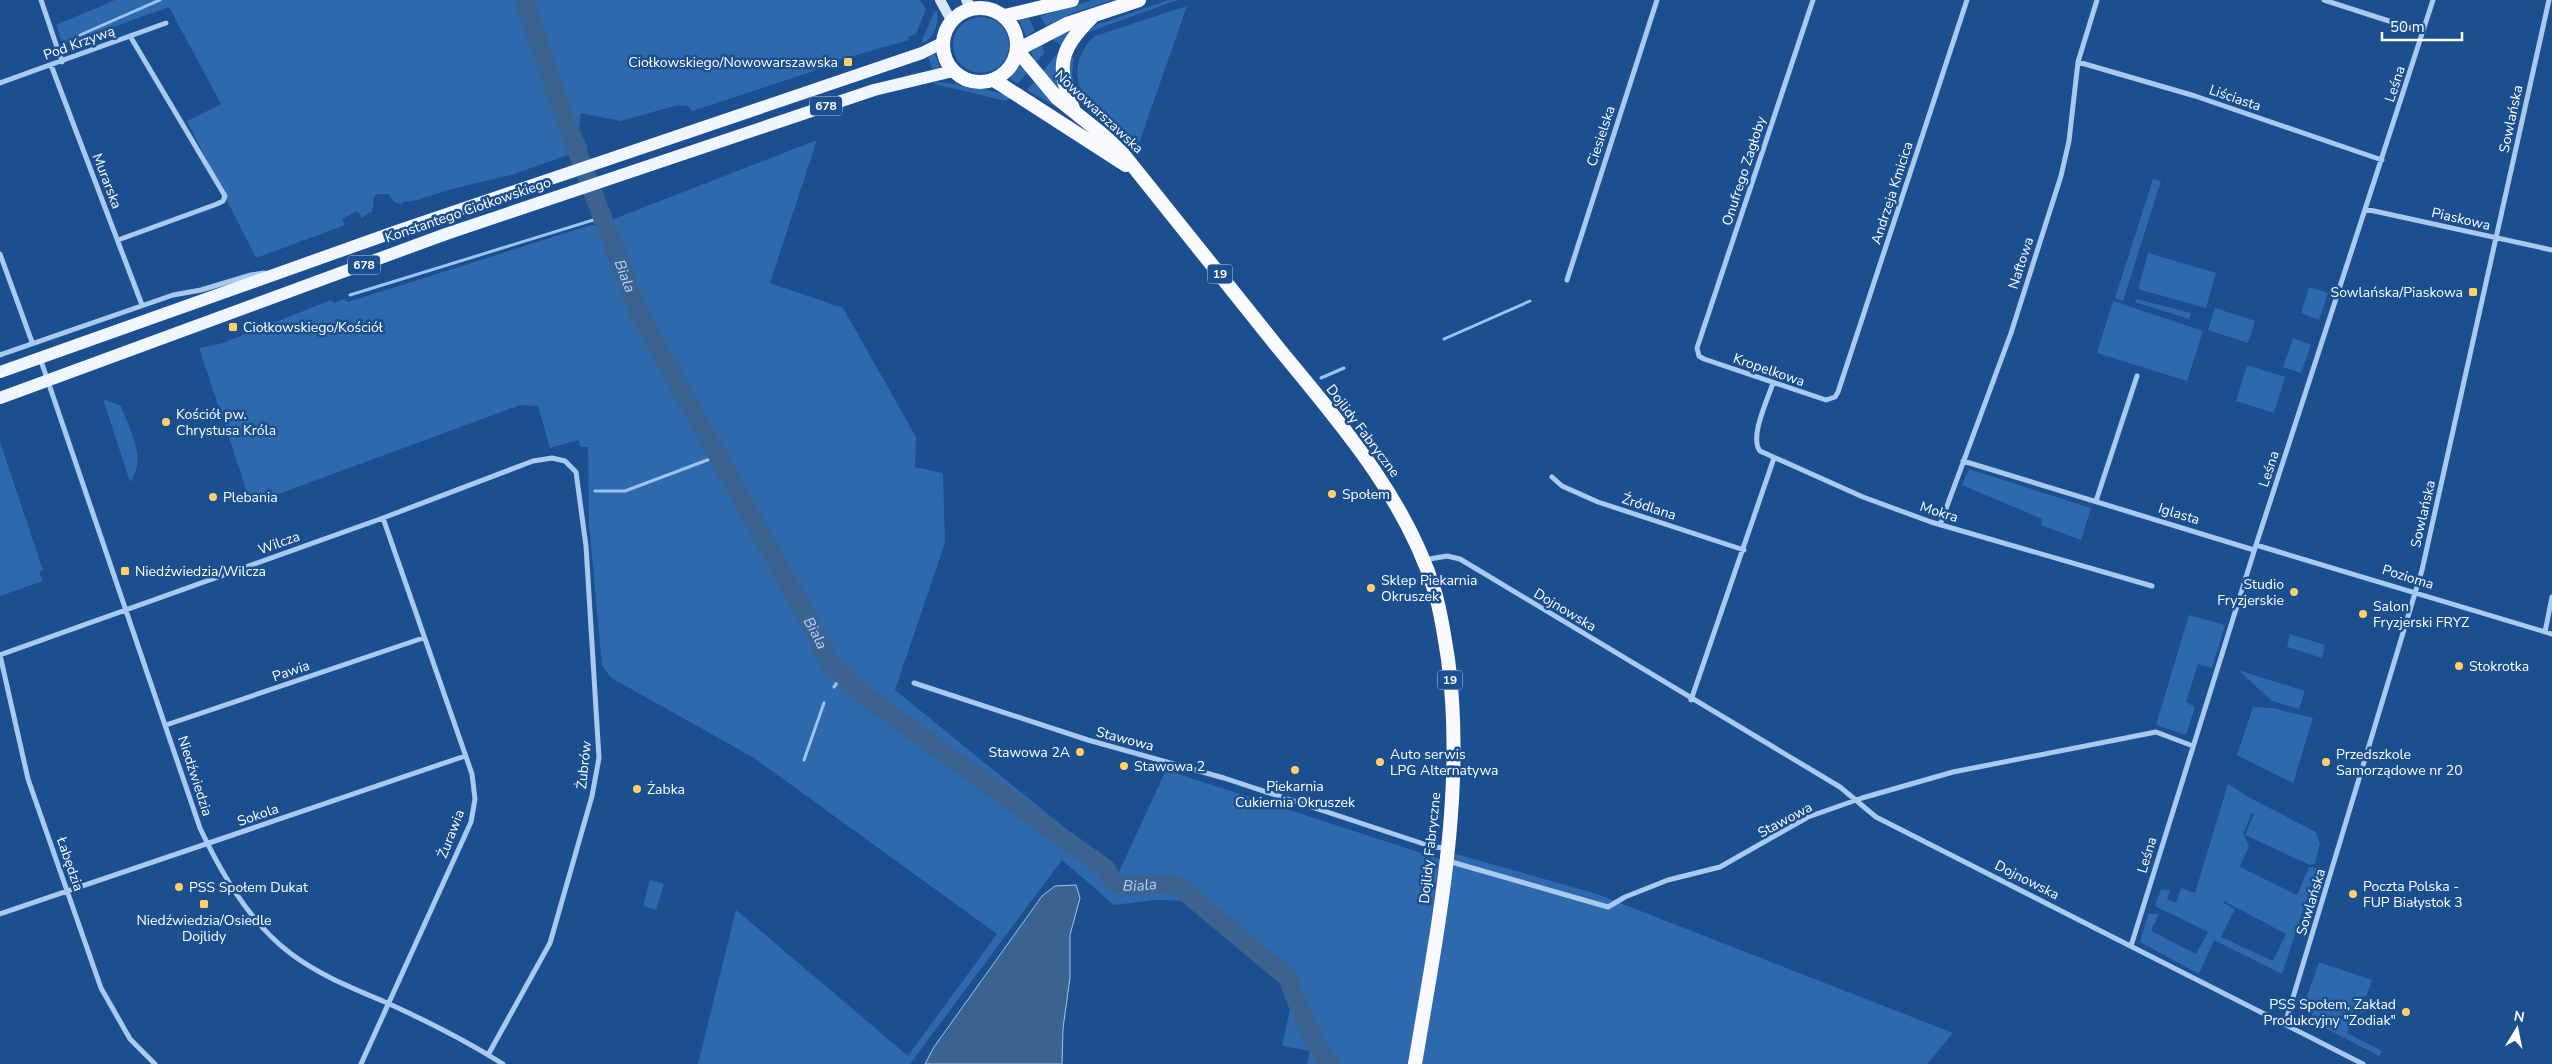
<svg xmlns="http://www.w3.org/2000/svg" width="2552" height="1064" font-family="'Nunito Sans',sans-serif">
<rect width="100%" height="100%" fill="#1b4f8f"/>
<path fill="#2e69ad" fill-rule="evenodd" d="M115 0H920L926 9 916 34 908 37 909 40 839 60 826 68 824 65 811 72 692 111 688 106 678 105 620 121 581 113 579 129 588 148 511 175 448 190 417 200 403 202 401 204 394 202 389 194H377L374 197 372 213 370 212 362 218 357 211 342 219 345 225 256 258 187 121 221 104 169 7 63 45 56 25Z
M1092 0H1113L1075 12 1046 26 1040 16Z
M1169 0H1177L1086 33 1096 25Z
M1187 6 1138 146C1123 133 1095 115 1085 99 1072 77 1076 52 1095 36Z
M937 11C939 25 935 35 923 44L922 40 934 12Z
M953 45a28 28 0 1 1 56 0a28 28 0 1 1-56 0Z
M1029 18 1035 31 1026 36 1019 20Z
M1072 30 1062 46 1052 39 1071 29Z
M1042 45 1044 53 1036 63 1031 52Z
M935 54 940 68 932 69 928 57Z
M1056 55 1058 56 1061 91 1043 71Z
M1074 57 1072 76 1082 104C1067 90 1068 78 1070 59Z
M1020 66 1027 73 1018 84 1010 79Z
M934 82C950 83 997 89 1010 98L1006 101 935 84Z
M1034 82 1058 108 1027 90Z
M817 140 770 283 843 308 916 437 915 467 943 473 945 543 895 690 1119 872 1166 770 1440 859 1456 854 1597 894 1953 1033 1927 1064H1307L1310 1051 1282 1046 1292 1000 1286 978 1196 901 1155 900 1114 905 1062 860 910 1064H698L736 910 908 1056 997 934 754 758 610 677 602 665 589 524 588 447H581L578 440 550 448 538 406 520 405 251 504 199 348 220 344 331 300 334 303 344 299 348 302 591 225 596 226Z
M2153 179 2161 181 2123 301 2115 298Z
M2148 253 2216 273 2206 308 2138 289Z
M2309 287 2328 293 2319 320 2301 313Z
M2136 299 2191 313 2189 319 2135 302Z
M2113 301 2203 331 2187 381 2097 353Z
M2215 308 2255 321 2248 343 2208 330Z
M2293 338 2311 345 2301 373 2283 367Z
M2247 365 2285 377 2274 413 2236 401Z
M103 399 121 406C129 429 148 459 130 482Z
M0 442 43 570 39 572 43 581 0 596Z
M1969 469 2091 508 2081 540 2041 525 2042 519 1962 485Z
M2189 615 2225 625 2212 668 2198 664 2186 702 2195 707 2186 735 2156 725Z
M2290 634 2325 645 2322 658 2287 647Z
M2238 670 2305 691 2299 709 2272 701Z
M2253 707 2273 708 2313 718 2293 783 2237 755Z
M2228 784 2252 799 2316 832 2320 844 2315 863 2310 865 2245 835 2254 814 2252 813 2243 834 2249 846 2237 873 2240 867 2297 895 2309 867 2317 868 2282 974 2214 940 2199 974 2140 942 2148 914H2159L2151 931 2196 954 2208 932 2155 906 2161 889 2170 891 2167 899 2176 903 2181 888 2195 893ZM2224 901 2286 934 2273 961 2221 937 2235 909 2224 903Z
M650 880 664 884 656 910 643 906Z
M2319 962 2372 980 2367 995 2356 1001 2347 1033 2382 1051 2379 1056 2310 1020 2315 1006 2305 1002Z"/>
<path fill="#3c6290" stroke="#9cc4f0" d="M1076 885 1080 898 1070 935V978L1063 1028 1062 1064H925L934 1047 1042 896 1055 886Z"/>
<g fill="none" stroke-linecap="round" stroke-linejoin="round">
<path stroke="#9cc4f0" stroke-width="3" d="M80 35 160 0
M350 295 603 217
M1444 339 1530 301
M1321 378 1344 368
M595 491H625L718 456
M834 687 842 676
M804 760 824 703"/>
<path stroke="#3c6290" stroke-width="19" id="s1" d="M524 0 566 122 639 313 819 639 829 662 864 695 1105 868C1109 872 1108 877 1113 881 1128 893 1159 878 1179 887L1288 978C1293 994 1318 1056 1331 1064"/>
<path stroke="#a9c9ee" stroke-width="5" d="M41 0 62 62
M1813 0 1697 348 1699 356 1704 359 1826 400 1835 397 1838 392 1967 0
M2324 0 2423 32
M2078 62 2195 96 2382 160
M51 65 142 305
M0 83 166 23
M2365 209 2552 250
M118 240 217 204 223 201 225 196 130 36
M0 254 32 342
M1567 280 1657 0
M0 355 173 295 201 290 251 275 264 273
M40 358 200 828C221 873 250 923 290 953 319 975 352 988 385 1002 425 1020 465 1040 503 1064
M1773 383C1768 399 1749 437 1760 451L1863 497 1931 522 2152 586
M1963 461 2254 550
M1552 477 1562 486 1598 502 1744 550
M2096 501 2137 376
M1940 525 2011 333 2061 176 2069 141 2078 62 2097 0
M2256 545 2552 634
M1424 560 1447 556 1460 559 1840 787 1876 817 2363 1064
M2545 632 2552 597
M914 683 1088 740 1224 778 1433 847 1446 848
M1691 700 1774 458
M166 725 423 638
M1448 861 1608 907 1625 897 1668 880 1720 867 1808 817 1862 798 1953 772 2156 732 2193 746
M0 914 465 756
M2131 946 2256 545 2433 0
M2285 1024 2422 570 2549 0
M155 1064 130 1039 101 988 28 779 0 655 383 518 533 461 552 458 565 461 576 472 586 546 599 758 592 796 550 943 488 1055
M361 1064 471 822 475 799 472 774 383 518"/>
<path stroke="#d6e6fa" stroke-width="10" d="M940 0 951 20
M966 0 972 8"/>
<path stroke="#f0f6ff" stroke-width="12" d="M0 372 397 231 922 53 942 43
M0 398 446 234 874 90 953 71"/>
<path stroke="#f8faff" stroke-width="14" d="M943 45a37 37 0 1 1 74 0a37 37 0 1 1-74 0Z
M1005 16 1072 0
M1017 50 1057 98 1107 138 1124 155C1176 220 1228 285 1280 350 1340 423 1405 497 1434 589 1441 611 1444 635 1448 659 1466 794 1437 931 1415 1064
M1017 50 1067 24 1139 0
M994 80 1126 165
M1074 111C1056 67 1058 51 1092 17"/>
</g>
<g fill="#ffd166" stroke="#1b4f8f" stroke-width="2">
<rect x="843" y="57" width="10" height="10" rx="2.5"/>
<rect x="2468" y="287" width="10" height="10" rx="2.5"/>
<rect x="228" y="322" width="10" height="10" rx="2.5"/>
<circle cx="166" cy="422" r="5"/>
<circle cx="1332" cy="494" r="5"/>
<circle cx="213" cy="497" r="5"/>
<rect x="120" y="566" width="10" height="10" rx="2.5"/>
<circle cx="1371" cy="588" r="5"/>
<circle cx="2294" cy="592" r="5"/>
<circle cx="2363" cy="614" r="5"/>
<circle cx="2459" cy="666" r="5"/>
<circle cx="1080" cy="752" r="5"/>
<circle cx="1380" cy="762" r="5"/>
<circle cx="2326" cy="762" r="5"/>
<circle cx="1124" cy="766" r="5"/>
<circle cx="1295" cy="770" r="5"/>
<circle cx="637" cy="789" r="5"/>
<circle cx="179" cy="887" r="5"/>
<circle cx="2353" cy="894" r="5"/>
<rect x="199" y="899" width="10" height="10" rx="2.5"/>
<circle cx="2406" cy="1012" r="5"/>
</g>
<g text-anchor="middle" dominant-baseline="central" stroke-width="5" stroke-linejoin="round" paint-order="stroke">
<g fill="#1b4f8f" stroke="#bbcadd" stroke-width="1">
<rect x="810" y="96.5" width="32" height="19" rx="4"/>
<rect x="348" y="255.5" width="32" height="19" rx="4"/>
<rect x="1207.5" y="264.5" width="25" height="19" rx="4"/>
<rect x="1437.5" y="670.5" width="25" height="19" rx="4"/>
</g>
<g font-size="12" font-weight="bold" fill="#fff">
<text x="826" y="106">678</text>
<text x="364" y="265">678</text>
<text x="1220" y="274">19</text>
<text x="1450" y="680">19</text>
</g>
<g font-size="14" fill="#fff" stroke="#1b4f8f">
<text transform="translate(79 43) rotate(-20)">Pod Krzywą</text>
<text transform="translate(2395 84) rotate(-72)">Leśna</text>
<text transform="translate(2235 98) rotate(19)">Liściasta</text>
<text transform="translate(1099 112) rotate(43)">Nowowarszawska</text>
<text transform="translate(2511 119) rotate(-78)">Sowlańska</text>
<text transform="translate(1601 136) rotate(-72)">Ciesielska</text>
<text transform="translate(1744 171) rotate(-72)">Onufrego Zagłoby</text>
<text transform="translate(107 181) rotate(69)">Murarska</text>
<text transform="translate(1892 193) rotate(-72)">Andrzeja Kmicica</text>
<text transform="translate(468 210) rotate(-19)">Konstantego Ciołkowskiego</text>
<text transform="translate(2461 219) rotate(13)">Piaskowa</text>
<text transform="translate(2021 263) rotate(-72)">Naftowa</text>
<text transform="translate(1769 370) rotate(19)">Kropelkowa</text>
<text transform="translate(1363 431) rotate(53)">Dojlidy Fabryczne</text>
<text transform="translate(2269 469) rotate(-72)">Leśna</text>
<text transform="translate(1649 507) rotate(18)">Źródlana</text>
<text transform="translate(1939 512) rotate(18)">Mokra</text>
<text transform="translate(2179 514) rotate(17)">Iglasta</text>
<text transform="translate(2423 514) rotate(-77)">Sowlańska</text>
<text transform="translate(279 543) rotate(-20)">Wilcza</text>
<text transform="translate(2408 577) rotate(17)">Pozioma</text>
<text transform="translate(1565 610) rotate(31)">Dojnowska</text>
<text transform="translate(291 671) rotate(-19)">Pawia</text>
<text transform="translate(1125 739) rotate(15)">Stawowa</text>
<text transform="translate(584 765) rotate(-84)">Żubrów</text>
<text transform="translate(195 776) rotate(72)">Niedźwiedzia</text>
<text transform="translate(258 815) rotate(-19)">Sokola</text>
<text transform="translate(1785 820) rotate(-28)">Stawowa</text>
<text transform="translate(451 834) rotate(-69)">Żurawia</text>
<text transform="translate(1430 848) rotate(-84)">Dojlidy Fabryczne</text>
<text transform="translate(2147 855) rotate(-73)">Leśna</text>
<text transform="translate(70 864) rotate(71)">Łabędzia</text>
<text transform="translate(2027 880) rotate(27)">Dojnowska</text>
<text transform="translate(2311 902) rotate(-73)">Sowlańska</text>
</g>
<g font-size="14" fill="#fff" stroke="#1b4f8f" text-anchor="start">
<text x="838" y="62" text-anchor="end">Ciołkowskiego/Nowowarszawska</text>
<text x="2463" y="292" text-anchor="end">Sowlańska/Piaskowa</text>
<text x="243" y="327">Ciołkowskiego/Kościół</text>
<text x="176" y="414">Kościół pw.<tspan x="176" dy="16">Chrystusa Króla</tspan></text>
<text x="1342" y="494">Społem</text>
<text x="223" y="497">Plebania</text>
<text x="135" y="571">Niedźwiedzia/Wilcza</text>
<text x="1381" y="580">Sklep Piekarnia<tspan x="1381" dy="16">Okruszek</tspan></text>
<text x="2284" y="584" text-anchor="end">Studio<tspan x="2284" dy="16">Fryzjerskie</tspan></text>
<text x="2373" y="606">Salon<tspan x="2373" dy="16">Fryzjerski FRYZ</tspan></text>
<text x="2469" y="666">Stokrotka</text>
<text x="1070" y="752" text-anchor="end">Stawowa 2A</text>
<text x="1390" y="754">Auto serwis<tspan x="1390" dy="16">LPG Alternatywa</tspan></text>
<text x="2336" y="754">Przedszkole<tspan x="2336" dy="16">Samorządowe nr 20</tspan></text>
<text x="1134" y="766">Stawowa 2</text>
<text x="1295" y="786" text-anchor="middle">Piekarnia<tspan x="1295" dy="16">Cukiernia Okruszek</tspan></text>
<text x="647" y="789">Żabka</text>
<text x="2363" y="886">Poczta Polska -<tspan x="2363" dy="16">FUP Białystok 3</tspan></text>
<text x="189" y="887">PSS Społem Dukat</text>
<text x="204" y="920" text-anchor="middle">Niedźwiedzia/Osiedle<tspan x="204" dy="16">Dojlidy</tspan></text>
<text x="2396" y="1004" text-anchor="end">PSS Społem, Zakład<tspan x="2396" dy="16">Produkcyjny "Zodiak"</tspan></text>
</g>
<g font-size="15" font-style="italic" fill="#b5d3f5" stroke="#1b4f8f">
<text stroke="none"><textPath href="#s1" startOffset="294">Biala</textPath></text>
<text stroke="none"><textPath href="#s1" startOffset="699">Biala</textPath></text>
<text stroke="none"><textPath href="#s1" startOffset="1119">Biala</textPath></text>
</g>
</g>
<g transform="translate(2517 1029) rotate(10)" stroke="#1b4f8f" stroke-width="4" paint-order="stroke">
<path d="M0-4L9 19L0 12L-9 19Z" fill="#ffffff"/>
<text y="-8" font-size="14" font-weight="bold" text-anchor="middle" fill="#ffffff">N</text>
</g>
<path d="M2382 32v8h80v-8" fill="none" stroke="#ffffff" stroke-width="2.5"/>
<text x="2390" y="32" font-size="15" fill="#ffffff" stroke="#1b4f8f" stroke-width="4" paint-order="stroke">50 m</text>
</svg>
